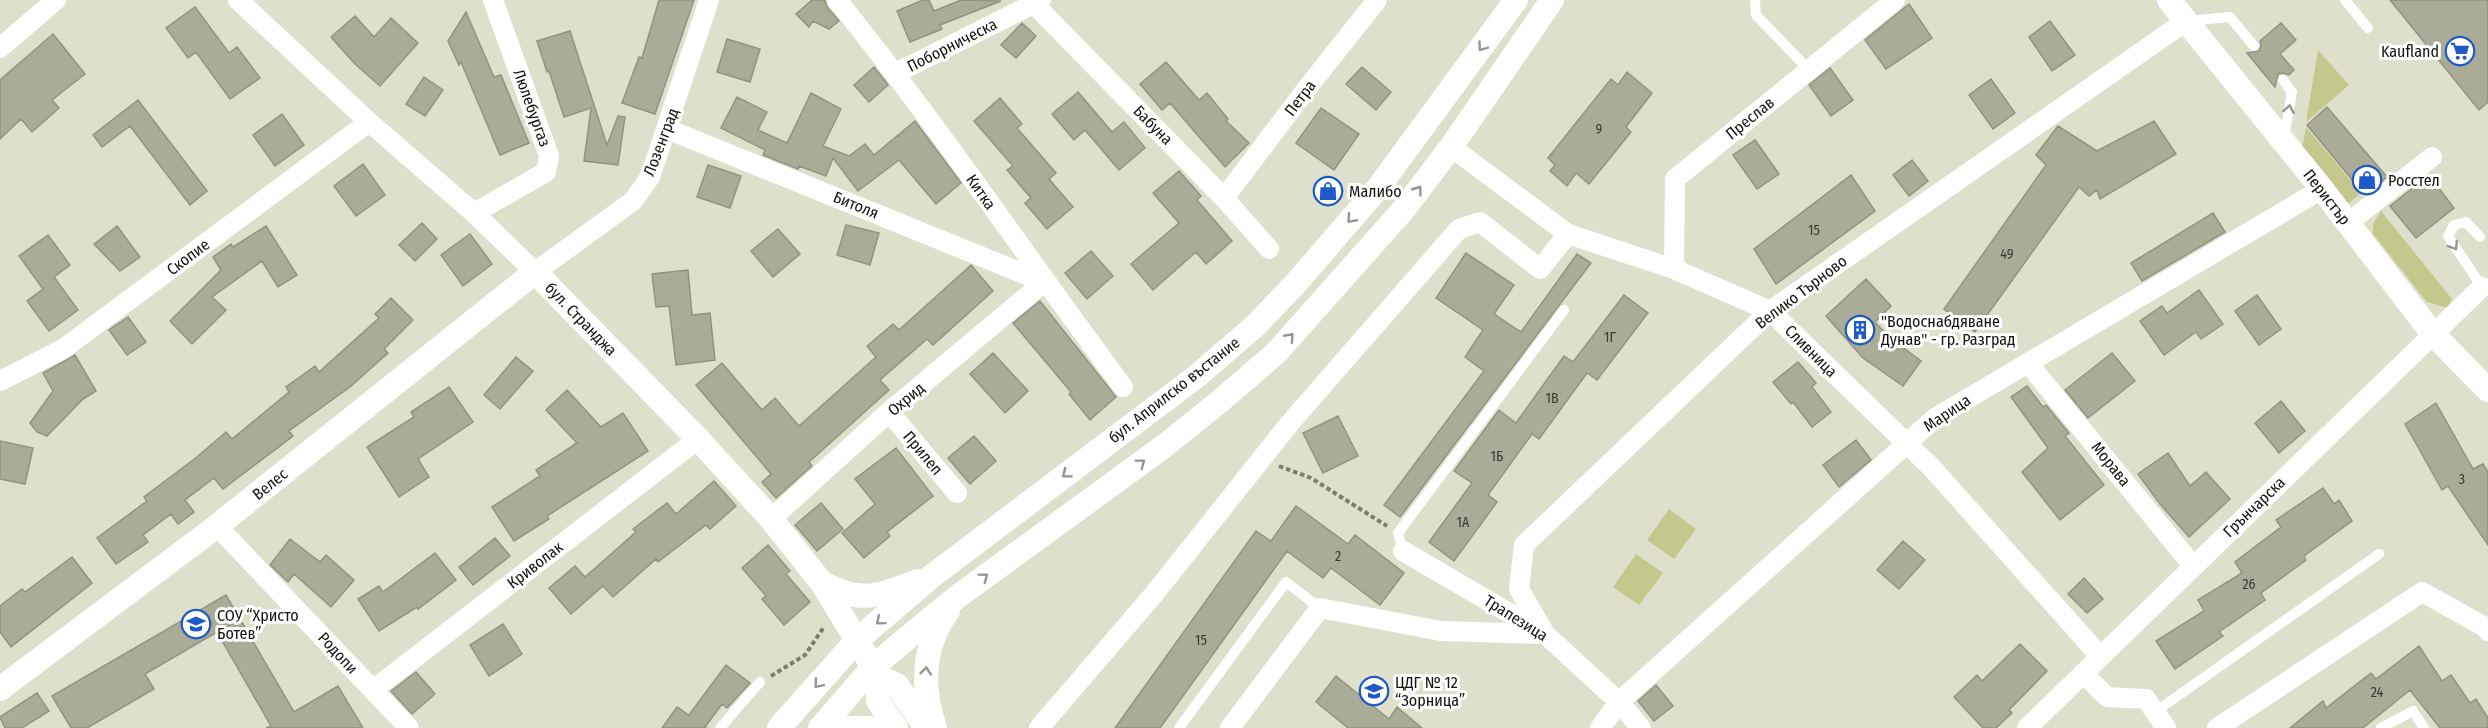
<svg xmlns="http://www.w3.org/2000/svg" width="2488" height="728" font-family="'Fira Sans Condensed',sans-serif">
<rect width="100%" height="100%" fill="#dee0cb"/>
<path fill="#c4c88d" d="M2318 50 2349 85 2306 122Z
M2306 127 2361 193 2349 203 2338 199 2302 149Z
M2381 211 2452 299 2447 308 2427 302 2373 234V224Z
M1669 509 1696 529 1674 559 1647 540Z
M1636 554 1663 573 1639 605 1613 587Z"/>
<path fill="#aaac98" stroke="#929480" stroke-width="1.5" d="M659 0H694L655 114 622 103 639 57 642 58Z
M812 0H825L827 7 839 21 829 29 813 21 809 27 796 14Z
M923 0H929L934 11 961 0 1001 1 940 25 942 29 910 42 897 11Z
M2390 0H2488V102L2479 110Z
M1909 4 1932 38 1886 69 1865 40Z
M195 7 229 53 237 47 260 78 230 99 196 52 188 58 166 28Z
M466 12 494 77 501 75 529 143 500 155 461 62 459 65 448 41Z
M355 16 374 37 391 18 418 43 380 86 354 63 331 37Z
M2050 21 2075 55 2052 71 2029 37Z
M1022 23 1036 36 1016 58 1001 45Z
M2281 23 2296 40 2280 54 2294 70 2289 75 2283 73 2278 74 2275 87 2247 53 2259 51 2261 45 2260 41Z
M570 31 607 145 618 116 625 117 618 165 584 161 591 108 564 117 549 71 547 72 537 41Z
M53 34 85 74 52 100 59 108 32 132 21 119 0 139V80Z
M727 39 760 49 750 82 717 72Z
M1166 62 1199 100 1207 93 1228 119 1226 121 1249 143 1225 167 1170 103 1162 110 1140 84Z
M874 67 888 85 869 102 854 85Z
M1362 67 1391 92 1376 110 1346 84Z
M1830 68 1853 100 1831 116 1809 85Z
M1627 72 1652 93 1626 127 1631 132 1589 184 1576 173 1567 186 1550 171 1555 165 1548 158 1611 79 1618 85Z
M424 77 443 90 425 116 406 104Z
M1991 79 2015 113 1993 129 1969 95Z
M1078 92 1112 132 1124 122 1145 148 1119 170 1085 130 1074 140 1052 114Z
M811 93 841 109 823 146 849 156 865 144 874 155 897 136 899 137 897 136 915 121 961 183 936 204 899 160 858 191 833 158 826 176 799 166 798 169 763 155 765 150 721 128 737 97 767 112 758 130 787 143Z
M1000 98 1022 124 1017 128 1056 173 1049 179 1073 207 1047 229 1025 203 1031 198 1007 170 1013 166 974 121Z
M138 100 207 191 190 205 130 126 102 147 93 135Z
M2327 107 2387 177 2375 187 2373 184 2363 193 2307 125Z
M1321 108 1359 134 1334 170 1296 143Z
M282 114 304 145 275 166 253 135Z
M2154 121 2176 154 2100 199 2097 190 2089 196 2079 187 1975 332 1944 309 2046 165 2036 155 2058 126 2097 151Z
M1755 140 1779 174 1757 189 1733 155Z
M1912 160 1928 181 1909 196 1893 175Z
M363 164 385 195 356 216 334 186Z
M708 165 741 176 730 208 697 197Z
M1179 171 1201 196 1197 200 1232 241 1206 264 1196 252 1153 290 1131 264 1179 223 1153 193Z
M1851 175 1875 211 1776 284 1754 249Z
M2429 175 2454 208 2416 238 2390 206Z
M2213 213 2225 232 2142 281 2131 263Z
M422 223 437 239 415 261 399 245Z
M846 225 879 233 870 265 837 255Z
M117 226 140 257 120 271 94 244Z
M266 226 297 275 278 287 262 261 212 297 226 310 192 344 170 321 221 270 213 257 231 244 233 247Z
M778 229 800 254 773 277 751 251Z
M470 234 492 264 463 286 441 255Z
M48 235 70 265 54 277 78 310 49 331 27 301 43 289 19 256Z
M1091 251 1113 276 1087 299 1065 273Z
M1466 253 1514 285 1494 314 1521 332 1577 254 1591 263 1400 517 1384 505 1484 371 1465 357 1483 330 1436 298Z
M971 265 993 291 933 345 927 339 880 380 889 390 809 462 812 466 776 498 762 482 771 474 696 385 722 363 762 410 775 398 799 426 876 357 867 346 893 324 899 330Z
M688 270 692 315 710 313 715 360 676 365 669 306 656 307 652 274Z
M1866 279 1891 306 1875 322 1890 338 1921 361 1903 386 1863 358 1826 316Z
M2199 290 2223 324 2201 339 2196 332 2164 355 2140 321 2162 306 2167 313Z
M1624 295 1648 313 1597 380 1587 373 1539 439 1532 434 1488 495 1497 502 1454 561 1429 542 1472 483 1454 471 1499 410 1516 423 1564 356 1573 362Z
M2257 295 2281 329 2259 345 2235 311Z
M391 298 413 320 384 349 388 353 350 387 289 431 293 436 223 489 214 478 185 500 194 512 178 524 171 514 143 535 148 542 116 564 97 538 147 501 144 497 197 457 226 432 232 439 289 392 286 387 315 366 319 372 379 318 375 314Z
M1040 301 1116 397 1090 420 1069 394 1071 392 1013 323Z
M128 317 146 342 127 355 109 330Z
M993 353 1028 391 1005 413 970 374Z
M2112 353 2135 381 2088 418 2065 390Z
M75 355 96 391 83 399 47 436 37 432 30 423 53 391 43 373Z
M516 357 533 371 500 409 484 395Z
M1798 362 1816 383 1812 387 1831 412 1812 427 1793 402 1791 404 1773 382Z
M2027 386 2043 407 2046 405 2069 433 2065 436 2104 485 2060 520 2022 472 2048 448 2011 397Z
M449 387 473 422 418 459 429 477 399 497 367 447 414 417 411 412Z
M567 390 601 427 623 413 648 451 547 516 549 519 514 541 492 507 540 476 536 470 577 443 546 410Z
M2281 401 2305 431 2279 453 2255 423Z
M2436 403 2473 469 2483 464 2488 472V545L2448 486 2442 490 2405 424Z
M1338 416 1358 456 1323 473 1303 433Z
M974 436 996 461 970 484 948 458Z
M1856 440 1871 460 1839 487 1823 465Z
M0 441 33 448 25 484 0 479Z
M896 448 933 496 887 532 890 536 864 558 842 533 875 504 855 479Z
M2168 453 2190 486 2206 472 2230 499 2189 537 2160 504 2138 474Z
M714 481 736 506 710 529 706 525 658 562 656 559 613 597 603 586 571 614 549 588 575 566 585 577 636 532 633 529 667 503 676 514Z
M2323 488 2334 504 2339 500 2352 521 2304 556 2306 560 2261 593 2265 600 2219 632 2223 636 2175 669 2156 641 2204 611 2198 600 2242 573 2235 562 2281 527 2276 520Z
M821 503 843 529 817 551 795 525Z
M1296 506 1348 544 1355 535 1404 573 1380 605 1331 568 1323 578 1287 551 1160 728H1115L1256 531 1271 541Z
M495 538 510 556 473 585 459 567Z
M290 539 320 562 326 555 354 580 331 607 294 574 288 582 270 565Z
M1903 541 1925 560 1899 589 1877 570Z
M768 545 790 571 786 574 810 602 784 625 762 599 766 596 742 568Z
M435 553 456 580 418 609 417 607 379 631 358 599 379 586 383 592Z
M72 557 92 583 11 647 0 632V606L22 589 25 592Z
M2084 578 2103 599 2087 613 2068 594Z
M226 595 294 712 338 686 363 728H266L271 726 217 632 145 674 154 689 87 728H71L52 696Z
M503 624 522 654 489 676 470 645Z
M2020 644 2047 671 2009 710 2012 713 1996 728H1983L1954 697 1977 675 1982 681Z
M2419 646 2442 681 2451 675 2470 703 2476 699 2488 718V728H2440L2410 690 2363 728H2290L2323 701 2326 708 2371 673 2376 679Z
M726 665 750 683 727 708 722 704 705 727 706 728H662L677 707 689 715Z
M416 672 435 694 412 714 391 691Z
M1336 676 1389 719 1397 707 1422 728H1348L1316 702Z
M1656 685 1673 706 1654 721 1638 701Z
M37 693 49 711 22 728H5L0 717Z"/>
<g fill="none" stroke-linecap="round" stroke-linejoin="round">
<path stroke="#7c7d6f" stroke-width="4" stroke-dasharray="4.5 3" stroke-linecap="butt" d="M1279 466 1311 478 1387 526
M771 676 805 655 824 627"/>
<path stroke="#fff" stroke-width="10" d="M1755 0 1756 15 1809 70
M2345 0 2368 28
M2187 21 2230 17 2254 46
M2283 80 2292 92 2284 138
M2480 237 2466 222 2454 225 2448 236 2482 287 2485 284
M1403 551 1398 533 1564 310
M2155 712 2379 554
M720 728 760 682
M1179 728 1286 582 1320 608
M2381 728 2413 711 2424 728"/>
<path stroke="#fff" stroke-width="20" d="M238 0 369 122 474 213 535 272 633 201 650 177 709 0
M837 0C938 125 1027 258 1123 387
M1034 4 1224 198 1269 249
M0 48 56 0
M896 73 1041 0
M667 129 1044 282 889 412 771 519
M1451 147 1568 234 1674 269 1770 311 1932 468 2100 656
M1224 198 1308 87 1377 0
M474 213 546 172 549 156 493 0
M2348 223 2432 157
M1674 269 1675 179 1895 0
M2028 363 2193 566
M0 381 63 349 369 122
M889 412 957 493
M217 526 409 728
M1403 551 1545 634 1619 702 1641 728
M1545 634 1519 589 1524 545 1770 311 2186 21
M2083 673 2107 697 2146 699 2166 728
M373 690 698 439
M1039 728 1154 594 1290 423 1459 229 1480 222 1540 269 1568 234
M1230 728 1320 608 1441 631 1545 634
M1600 728 1619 702 1935 418 2322 189
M2027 728 2482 287
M2217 728 2422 592 2485 627 2488 631"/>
<path stroke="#fff" stroke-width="24" d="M2169 0 2322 189 2432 333 2488 390
M822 583C865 605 877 595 919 581
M879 677 878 701 896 728
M0 689 217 526 535 272 698 439 771 519 822 583 879 677 897 685 926 728
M779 728 857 640 932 576 1197 376 1256 325 1297 282 1378 188 1516 0
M820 728 873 667 900 644 957 597 1163 447 1219 402 1276 353 1404 209 1451 147 1552 0
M848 728H871
M935 728C921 687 922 647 948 611"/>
</g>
<defs><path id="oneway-chevron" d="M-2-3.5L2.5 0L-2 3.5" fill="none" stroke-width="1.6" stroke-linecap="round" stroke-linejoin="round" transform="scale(1.5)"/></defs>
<g stroke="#959592">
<use href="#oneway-chevron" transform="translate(1482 47) rotate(126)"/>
<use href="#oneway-chevron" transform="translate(2289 109) rotate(-80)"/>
<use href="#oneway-chevron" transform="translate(1418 190) rotate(-53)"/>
<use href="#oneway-chevron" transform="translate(1351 219) rotate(131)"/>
<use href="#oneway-chevron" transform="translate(2454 246) rotate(58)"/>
<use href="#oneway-chevron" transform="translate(1290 337) rotate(-48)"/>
<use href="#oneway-chevron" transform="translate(1141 463) rotate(-37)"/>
<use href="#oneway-chevron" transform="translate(1066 474) rotate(143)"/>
<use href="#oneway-chevron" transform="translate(984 577) rotate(-37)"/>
<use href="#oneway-chevron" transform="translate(880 621) rotate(140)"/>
<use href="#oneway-chevron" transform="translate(926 671) rotate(-84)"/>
<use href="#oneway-chevron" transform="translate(818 684) rotate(131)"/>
</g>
<defs>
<g id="supermarket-ring" transform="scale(1.5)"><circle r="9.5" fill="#fff" stroke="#1e5ac7" stroke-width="1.5"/><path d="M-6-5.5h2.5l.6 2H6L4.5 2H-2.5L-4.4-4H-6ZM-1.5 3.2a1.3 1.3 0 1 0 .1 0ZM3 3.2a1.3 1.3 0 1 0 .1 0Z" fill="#1e5ac7"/></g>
<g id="shop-ring" transform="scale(1.5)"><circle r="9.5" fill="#fff" stroke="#1e5ac7" stroke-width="1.5"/><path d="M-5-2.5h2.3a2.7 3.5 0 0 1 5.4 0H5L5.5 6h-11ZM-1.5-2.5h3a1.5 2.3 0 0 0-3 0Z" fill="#1e5ac7"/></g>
<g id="building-ring" transform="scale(1.5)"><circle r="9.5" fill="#fff" stroke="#1e5ac7" stroke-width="1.5"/><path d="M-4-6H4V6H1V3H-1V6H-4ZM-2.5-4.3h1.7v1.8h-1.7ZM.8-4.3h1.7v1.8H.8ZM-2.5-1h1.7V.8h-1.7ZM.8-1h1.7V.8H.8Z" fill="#1e5ac7"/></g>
<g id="school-ring" transform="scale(1.5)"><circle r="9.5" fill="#fff" stroke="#1e5ac7" stroke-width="1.5"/><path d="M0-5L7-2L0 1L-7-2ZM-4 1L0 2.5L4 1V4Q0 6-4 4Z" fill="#1e5ac7"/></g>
</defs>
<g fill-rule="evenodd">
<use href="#supermarket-ring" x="2460" y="51"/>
<use href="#shop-ring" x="2367" y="180"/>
<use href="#shop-ring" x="1328" y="191"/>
<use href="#building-ring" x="1860" y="330"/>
<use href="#school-ring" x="196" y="624"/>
<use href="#school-ring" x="1374" y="691"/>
</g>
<g text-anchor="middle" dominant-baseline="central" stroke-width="6" stroke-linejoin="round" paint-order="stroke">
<g font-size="14" fill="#393a30">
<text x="1599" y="129">9</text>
<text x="1814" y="230">15</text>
<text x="2007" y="254">49</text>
<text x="1610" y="337">1Г</text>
<text x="1552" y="398">1В</text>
<text x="1497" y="456">1Б</text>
<text x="2462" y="479">3</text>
<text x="1463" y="522">1А</text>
<text x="1338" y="556">2</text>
<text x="2249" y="584">26</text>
<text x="1201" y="640">15</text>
<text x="2377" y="692">24</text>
</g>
<g font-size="16" fill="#13140d" stroke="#fff">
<text transform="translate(952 45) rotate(-27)">Поборническа</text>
<text transform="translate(1300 98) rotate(-53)">Петра</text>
<text transform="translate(532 108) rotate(70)">Люлебургаз</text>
<text transform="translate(1750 118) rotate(-39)">Преслав</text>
<text transform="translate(1153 125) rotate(45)">Бабуна</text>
<text transform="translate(661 142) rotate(-69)">Лозенград</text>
<text transform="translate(981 192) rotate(55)">Китка</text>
<text transform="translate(2327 197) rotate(52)">Перистър</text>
<text transform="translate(856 205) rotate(22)">Битоля</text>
<text transform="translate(188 257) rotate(-37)">Скопие</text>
<text transform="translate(1801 292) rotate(-37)">Велико Търново</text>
<text transform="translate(581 319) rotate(46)">бул. Странджа</text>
<text transform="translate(1811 351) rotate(45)">Сливница</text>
<text transform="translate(1174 390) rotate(-38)">бул. Априлско въстание</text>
<text transform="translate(906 399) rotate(-40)">Охрид</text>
<text transform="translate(1947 413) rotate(-34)">Марица</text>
<text transform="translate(923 453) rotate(50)">Прилеп</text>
<text transform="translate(2111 464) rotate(51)">Морава</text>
<text transform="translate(270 484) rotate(-39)">Велес</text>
<text transform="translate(2254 507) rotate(-44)">Грънчарска</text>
<text transform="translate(535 565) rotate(-38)">Криволак</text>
<text transform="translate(1516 618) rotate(32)">Трапезица</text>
<text transform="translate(338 653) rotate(47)">Родопи</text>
</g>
<g font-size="16" fill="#13140d" stroke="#fff" text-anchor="start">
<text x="2439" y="51" text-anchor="end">Kaufland</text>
<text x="2388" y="180">Росстел</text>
<text x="1349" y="191">Малибо</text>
<text x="1881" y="321">"Водоснабдяване<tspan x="1881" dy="18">Дунав" - гр. Разград</tspan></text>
<text x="217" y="615">СОУ “Христо<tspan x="217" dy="18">Ботев”</tspan></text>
<text x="1395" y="682">ЦДГ № 12<tspan x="1395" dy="18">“Зорница”</tspan></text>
</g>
</g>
</svg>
